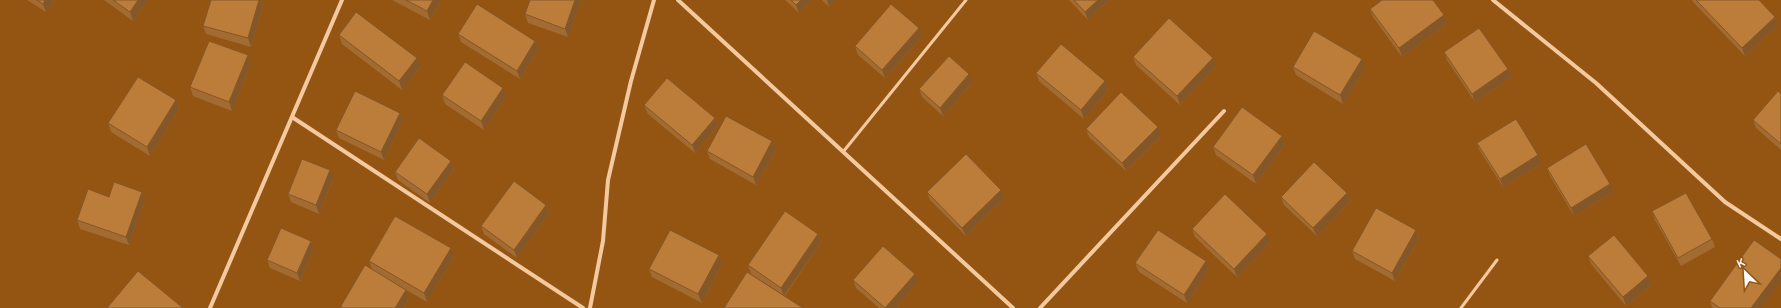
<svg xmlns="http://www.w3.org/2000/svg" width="1781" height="308" font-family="'Varela Round',sans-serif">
<rect width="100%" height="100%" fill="#945512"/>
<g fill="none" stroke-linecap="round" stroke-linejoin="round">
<path stroke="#f3c9a0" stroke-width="3" d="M843 152 966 0
M1461 308 1497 260"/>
<path stroke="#f3c9a0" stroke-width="4" d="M678 0 1013 308
M1493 0 1596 83 1725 202 1781 239
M292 117 583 308
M210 308 342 0
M590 308 603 241 608 180 631 81 654 0
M1040 308 1224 111"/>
</g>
<path fill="#a26b32" d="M27 0H54L46 12Z
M104 0H148L133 21Z
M259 0H261L263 6 251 47 206 34 203 26Z
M392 0H441L430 20Z
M785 0H812L799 13Z
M822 0H836L829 7Z
M1069 0H1109L1088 20Z
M1692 0H1759L1775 17 1778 25 1745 56 1693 2Z
M581 1 568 37 528 23 525 14Z
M1370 9 1447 23 1402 57 1373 17Z
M458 34 535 41 539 49 520 79 461 42Z
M339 35 420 67 402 90 342 44Z
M922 36 885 78 858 55 855 46Z
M1444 52 1511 77 1475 102 1447 60Z
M248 55 251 63 232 111 193 96 190 87Z
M1133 57 1216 66 1180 105 1136 65Z
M1293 67 1365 68 1343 104 1296 75Z
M1036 73 1105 81 1108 90 1084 119 1039 81Z
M972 83 943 116 922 97 919 89Z
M1781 94V150L1756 128 1753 120Z
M442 95 506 97 484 130 445 104Z
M176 100 179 109 150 156 111 132 108 123Z
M644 105 715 118 718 126 695 153 648 114Z
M403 121 384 160 339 138 336 130Z
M1086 129 1161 136 1126 171 1089 137Z
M1282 136 1285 144 1256 184 1216 155 1213 147Z
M1477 143 1541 164 1503 187 1480 151Z
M776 150 756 185 710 159 707 151Z
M451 161 454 169 430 203 398 180 395 172Z
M1547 168 1613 192 1574 216 1550 176Z
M333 179 319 214 291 202 288 194Z
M142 192 145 200 129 245 80 229 77 220Z
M927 192 1004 198 966 236 930 200Z
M1347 193 1350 202 1317 236 1284 205 1281 197Z
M546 205 549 213 517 258 484 234 481 226Z
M1652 211 1712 239 1715 247 1681 266 1655 220Z
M1192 229 1270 242 1237 277 1195 237Z
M1416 230 1419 239 1395 281 1355 259 1352 251Z
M818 234 821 242 785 296 751 274 748 265Z
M311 241 314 249 300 281 270 268 267 260Z
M719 255 722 264 702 303 652 277 649 269Z
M454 256 427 302 384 277 409 299 404 308H341V306L372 269 369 261Z
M1588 256 1651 285 1626 306 1591 264Z
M1135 263 1209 269 1187 303 1139 272Z
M853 280 918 282 896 308H879L856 288Z
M1710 301 1760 308H1712Z"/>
<path fill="#845729" d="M45 0H54L46 12 43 4Z
M138 0H148L133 21 130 12Z
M259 0H261L263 6 251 47 248 38Z
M433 0H441L430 20 427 11Z
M575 0H581V1L568 37 565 29Z
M801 0H812L799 13 796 5Z
M827 0H836L829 7Z
M1098 0H1109L1088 20 1085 12Z
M1444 15 1447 23 1402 57 1399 48Z
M1775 17 1778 25 1745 56 1742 48Z
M919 28 922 36 885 78 882 70Z
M535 41 539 49 520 79 517 71Z
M248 55 251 63 232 111 229 102Z
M417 58 420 67 402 90 399 81Z
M1213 58 1216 66 1180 105 1177 96Z
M1362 59 1365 68 1343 104 1340 95Z
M1508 69 1511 77 1475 102 1472 94Z
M969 74 972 83 943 116 940 108Z
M1105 81 1108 90 1084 119 1081 110Z
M503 88 506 97 484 130 481 121Z
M176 100 179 109 150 156 147 147Z
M400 113 403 121 384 160 381 152Z
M715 118 718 126 695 153 692 145Z
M1158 127 1161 136 1126 171 1122 163Z
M1282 136 1285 144 1256 184 1253 175Z
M772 141 776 150 756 185 753 177Z
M1538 155 1541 164 1503 187 1500 179Z
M451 161 454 169 430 203 427 194Z
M330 170 333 179 319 214 316 205Z
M1610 184 1613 192 1574 216 1571 208Z
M1001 190 1004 198 966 236 962 228Z
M142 192 145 200 129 245 126 237Z
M1347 193 1350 202 1317 236 1313 228Z
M546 205 549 213 517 258 514 250Z
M1416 230 1419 239 1395 281 1392 273Z
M818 234 821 242 784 296 781 288Z
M1267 234 1270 242 1237 277 1234 269Z
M311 241 314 249 300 281 297 273Z
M451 248 454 256 427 302 424 293Z
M719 255 722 264 702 303 698 294Z
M1206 261 1209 269 1187 303 1184 295Z
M1781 268V280L1760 308H1751Z
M915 274 918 282 896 308H885Z
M1648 276 1651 285 1626 306 1623 297Z
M406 290 409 299 404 308H395Z"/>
<path fill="#bc7c3a" stroke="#845729" d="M37 0H45L43 4Z
M113 0H138L130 12Z
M211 0H259L248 38 203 26Z
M406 0H433L427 11Z
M530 0H575L565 29 525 14Z
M791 0H801L796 5Z
M1074 0H1098L1085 12Z
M1382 0H1433L1444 15 1399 48 1370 9Z
M1696 0H1759L1775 17 1742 48Z
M477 4 535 41 517 71 458 34Z
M891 4 919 28 882 70 855 46Z
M356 12 417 58 399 81 339 35Z
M1169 18 1213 58 1177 96 1133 57Z
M1479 28 1508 69 1472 94 1444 52Z
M1314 31 1362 59 1340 95 1293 67Z
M209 41 248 55 229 102 190 87Z
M1061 44 1105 81 1081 110 1036 73Z
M949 56 969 74 940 108 919 89Z
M465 62 503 88 481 121 442 95Z
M138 77 176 100 147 147 108 123Z
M667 78 715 118 692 145 644 105Z
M355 91 400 113 381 152 336 130Z
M1778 91 1781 94V144L1753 120Z
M1121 92 1158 127 1122 163 1086 129Z
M1242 107 1282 136 1253 175 1213 147Z
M726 116 772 141 753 177 707 151Z
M1516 119 1538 155 1500 179 1477 143Z
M419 138 451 161 427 194 395 172Z
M1586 144 1610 184 1571 208 1547 168Z
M966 154 1001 190 962 228 927 192Z
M302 159 330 170 316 205 288 194Z
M1314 162 1347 193 1313 228 1281 197Z
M514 181 546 205 514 250 481 226Z
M114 182 142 192 126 237 77 220 88 189 109 197Z
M1686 193 1712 239 1678 258 1652 211Z
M1225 194 1267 234 1234 269 1192 229Z
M1376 208 1416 230 1392 273 1352 251Z
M785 211 818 234 781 288 748 265Z
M395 216 451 248 424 293 369 261Z
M281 228 311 241 297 273 267 260Z
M670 230 719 255 698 294 649 269Z
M1158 230 1206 261 1184 295 1135 263Z
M1614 235 1648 276 1623 297 1588 256Z
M1754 240 1781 259V268L1751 308H1720L1710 301Z
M883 246 915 274 885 308 853 280Z
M365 265 406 290 395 308H343L341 306Z
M138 271 183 308H107Z
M747 272 803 308H724Z"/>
<g transform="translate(1745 272) rotate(335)" stroke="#945512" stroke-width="3" paint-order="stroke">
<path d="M0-3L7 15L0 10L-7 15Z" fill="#ffffff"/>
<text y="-6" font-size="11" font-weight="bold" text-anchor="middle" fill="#ffffff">K</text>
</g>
</svg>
